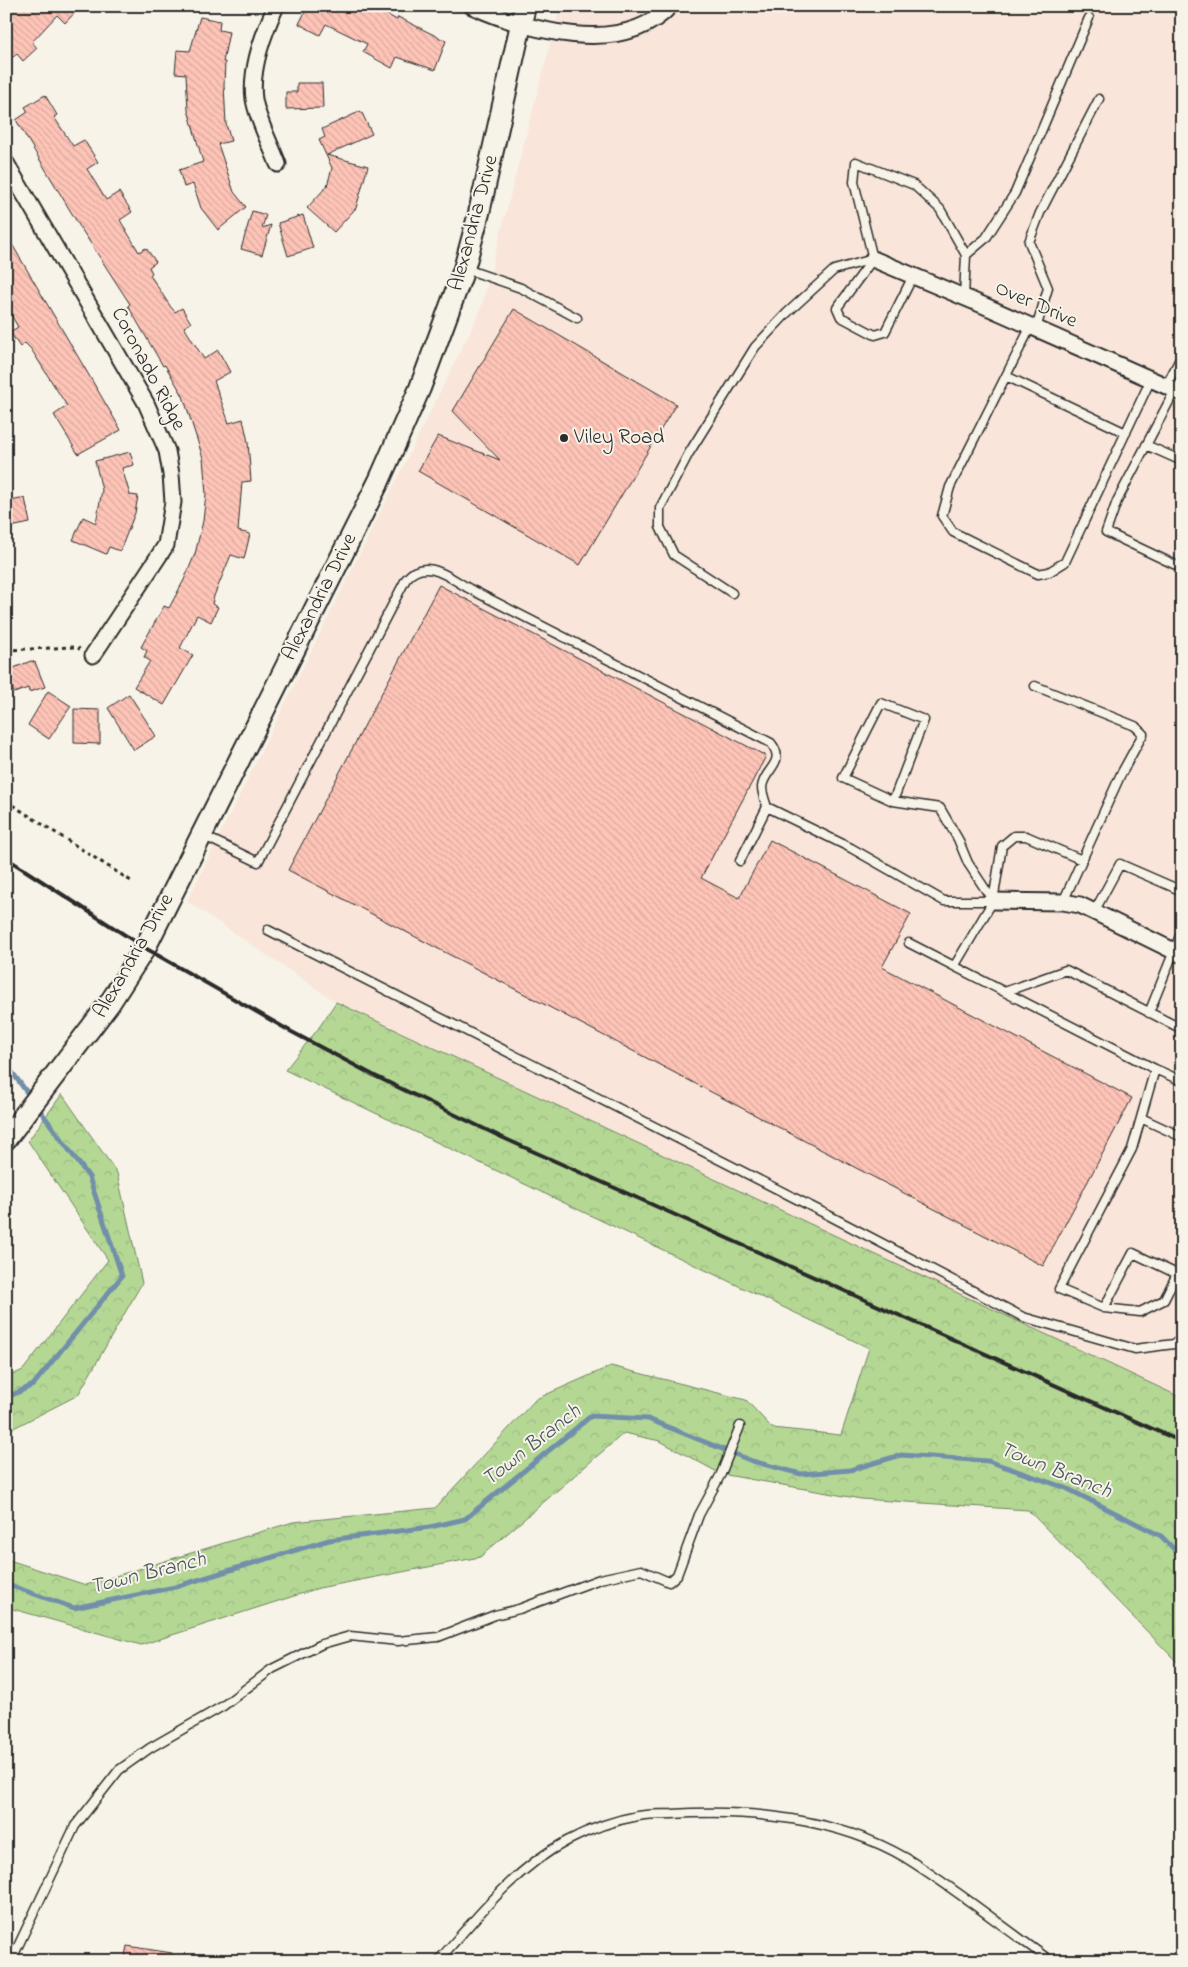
<svg xmlns="http://www.w3.org/2000/svg" width="1188" height="1967" font-family="'Indie Flower',sans-serif">
<defs>
<pattern id="forest-crowns" width="20" height="18" patternUnits="userSpaceOnUse" patternTransform="scale(1.25)"><rect width="20" height="18" fill="#b4d894"/><path d="M2 6a3 3 0 1 1 6 0M12 15a3 3 0 1 1 6 0" fill="none" stroke="#9bba80"/></pattern>
<pattern id="building-back-hatch" width="6" height="6" patternUnits="userSpaceOnUse" patternTransform="scale(1.25)"><rect width="6" height="6" fill="#fec4b7"/><path d="M-1 5l2 2M0 0l6 6M5-1l2 2" fill="none" stroke="#daa99e"/></pattern>
</defs>
<rect width="100%" height="100%" fill="#f7f3e8"/>
<filter id="ink" filterUnits="userSpaceOnUse"><feTurbulence type="fractalNoise" baseFrequency=".02" numOctaves="2"/><feDisplacementMap in="SourceGraphic" scale="10" xChannelSelector="R" yChannelSelector="G"/><feConvolveMatrix kernelMatrix="1 2 1 2 8 2 1 2 1" color-interpolation-filters="sRGB"/></filter>
<g filter="url(#ink)">
<path fill="#f9e5d9" d="M560 6H1182V1398L336 1002 187 901 480 312Z"/>
<path fill="url(#forest-crowns)" stroke="#708260" d="M336 1002 1182 1398V1667L1028 1510 861 1499 721 1474 660 1441 624 1433 480 1557 319 1588 141 1645 6 1607V1559L86 1585 293 1522 435 1508 536 1399 611 1366 746 1400 772 1428 841 1435 869 1348 285 1070 318 1029Z
M62 1094 117 1173 142 1283 78 1395 6 1432V1378L23 1370 108 1260 28 1141Z"/>
<g fill="none" stroke-linecap="round" stroke-linejoin="round">
<path stroke="#728faa" stroke-width="5" d="M6 1068 12 1072 31 1098
M6 1398 33 1385 122 1276 89 1177 36 1105
M6 1584 74 1608 175 1587 329 1540 430 1527 465 1519 591 1416 648 1419 752 1461 801 1474 850 1470 901 1455 988 1461 1066 1488 1161 1536 1182 1557"/>
</g>
<path fill="url(#building-back-hatch)" stroke="#2b2b2b" d="M18 6H81L65 23 57 15 32 42 37 48 23 61 17 54 6 62V16Z
M308 6H371L397 20 398 17 446 41 435 70 397 57 392 68 363 52 367 44 326 24 320 35 299 24Z
M200 17 220 21 219 30 229 32 223 62H225L224 85 226 124 231 141 218 144 234 192 246 207 218 230 201 208 193 184 184 187 179 170 203 162 188 110 186 74 175 73 177 50 190 51Z
M297 83H322L323 108 286 109V92H297Z
M45 95 57 115 54 117 73 146 84 140 98 162 87 169 106 200 119 192 132 212 120 220 139 252 146 248 156 262 149 267 152 273 150 275 170 306 175 312 182 308 191 323 184 327 204 359 218 350 230 372 214 381 229 423 243 419 248 442 251 481 242 482 238 531 250 534 244 559 231 555 214 596 212 604 218 607 211 622 197 615 180 648 193 655 164 705 134 687 150 661 144 657 147 651 141 647 164 606 169 608 184 580 195 554 203 521 206 494 203 458 183 396 165 365 163 366 128 306 130 304 80 227 16 120 28 112 25 107Z
M361 111 372 134 327 155 368 166 356 208 334 232 307 208 327 186 332 168 319 140 325 137 322 129Z
M252 211 266 215 262 228 271 225 262 255 241 249Z
M303 215 313 248 288 256 278 223Z
M6 234 121 430 78 454 54 415 67 406 31 349 25 343 20 347 10 332 18 327 6 306Z
M514 309 676 404 580 565 418 471 438 436 500 460 453 411Z
M130 452 134 465 122 468 130 495 138 496 135 513 120 551 109 547 106 554 73 540 83 517 96 523 102 490 95 461Z
M25 498 30 523 6 528V502Z
M439 585 766 756 701 878 739 898 770 840 911 914 882 967 1132 1098 1043 1266 288 870Z
M31 661 35 662 45 687 29 692 28 688 14 693 6 671Z
M48 691 71 706 49 739 28 725Z
M129 694 156 736 134 750 108 708Z
M74 709 100 710V744L74 743Z
M127 1946 172 1953V1961H124Z"/>
<g fill="none" stroke-linecap="round" stroke-linejoin="round">
<g stroke="#2b2b2b" stroke-width="11">
<path id="service" d="M466 269 521 288 577 318
M913 276 885 332 875 335 841 317 837 308 873 259 854 182 856 162 914 185 940 209 966 255
M964 297 966 255 986 238 1015 193 1089 18
M1031 326 950 487 942 516 953 532 1038 574 1049 572 1065 562 1151 379
M1036 329 1048 288 1029 242 1040 213 1099 99
M1006 376 1126 433
M1166 386 1182 355
M1175 390 1117 501 1106 532 1182 568
M1146 445 1182 461
M732 593 674 555 660 527V508L689 453 755 347 787 313 834 270 873 259
M1035 686 1135 726 1143 734 1120 776 1063 902
M893 801 924 720 881 703 843 778 893 801 940 808 958 839 968 863 993 901
M202 835 258 862 406 579C425 556 450 578 470 589L771 743C787 763 764 769 762 787 762 793 765 801 767 807
M740 861 767 807 851 848 944 901H993
M1094 912 1120 864 1182 891
M268 930 828 1215 1023 1317 1135 1349 1174 1344 1182 1339
M909 943 1155 1069 1132 1149 1059 1289 1104 1308 1140 1312 1164 1300 1177 1274 1133 1253 1104 1308
M955 965 993 901 1002 846 1014 836H1026L1082 860
M1007 991 1066 970 1182 1029
M1149 1013 1182 931
M1155 1069 1182 1081
M1141 1118 1182 1137
M11 1961 75 1826 119 1770 150 1748 223 1706 272 1669 322 1644 350 1636 398 1641 438 1637 495 1615 519 1609 600 1579 641 1570 669 1582 677 1575 699 1515 721 1474 740 1426
M438 1961C476 1918 515 1868 567 1841 588 1830 615 1820 638 1816 649 1814 661 1814 672 1814 749 1809 838 1818 906 1858 956 1889 1003 1927 1051 1961"/>
</g>
<g stroke="#2b2b2b" stroke-width="19">
<path id="minor" d="M276 6C264 32 250 70 254 99 257 119 271 145 278 164
M472 6C526 30 623 58 670 6
M6 163 146 403 167 451 171 474 173 502 166 545 93 655
M873 259 985 306 1182 393
M993 901 1063 902 1080 905 1182 955"/>
</g>
<g stroke="#2b2b2b" stroke-width="24">
<path id="tertiary" d="M6 1139 109 1004 145 948 379 481 420 388 464 269 479 213 525 6"/>
</g>
<path stroke="#2b2b2b" stroke-width="3" stroke-dasharray="4 4" stroke-linecap="butt" d="M6 650 74 647 80 649
M6 801 131 881"/>
<use href="#service" stroke="#f7f3e8" stroke-width="8"/>
<use href="#minor" stroke="#f7f3e8" stroke-width="15"/>
<use href="#tertiary" stroke="#f7f3e8" stroke-width="20"/>
<path stroke="#2b2b2b" stroke-width="4" d="M6 858 145 948 290 1031 375 1076 499 1136 1182 1442"/>
</g>
</g>
<circle fill="#2b2b2b" stroke="#f7f3e8" stroke-width="2" cx="564" cy="438" r="5"/>
<g text-anchor="middle" dominant-baseline="central" stroke-width="4" stroke-linejoin="round" paint-order="stroke">
<g font-size="21" fill="#2b2b2b" stroke="#f7f3e8">
<text transform="translate(474 223) rotate(-75)">Alexandria Drive</text>
<text transform="translate(1036 305) rotate(24)">Over Drive</text>
<text transform="translate(148 369) rotate(62)">Coronado Ridge</text>
<text transform="translate(320 597) rotate(-63)">Alexandria Drive</text>
<text transform="translate(134 956) rotate(-60)">Alexandria Drive</text>
</g>
<g font-size="21" fill="#2b2b2b" stroke="#f7f3e8" text-anchor="start">
<text x="574" y="438">Viley Road</text>
</g>
<g font-size="22" font-style="italic" fill="#495560" stroke="#f7f3e8">
<text transform="translate(532 1446) rotate(-38)">Town Branch</text>
<text transform="translate(1055 1471) rotate(22)">Town Branch</text>
<text transform="translate(148 1574) rotate(-14)">Town Branch</text>
</g>
</g>
<rect width="1188" height="1967" fill="none" stroke="#f7f3e8" stroke-width="25"/>
<rect x="12" y="12" width="1163" height="1942" fill="none" stroke="#2b2b2b" stroke-width="2" filter="url(#ink)"/>
</svg>
